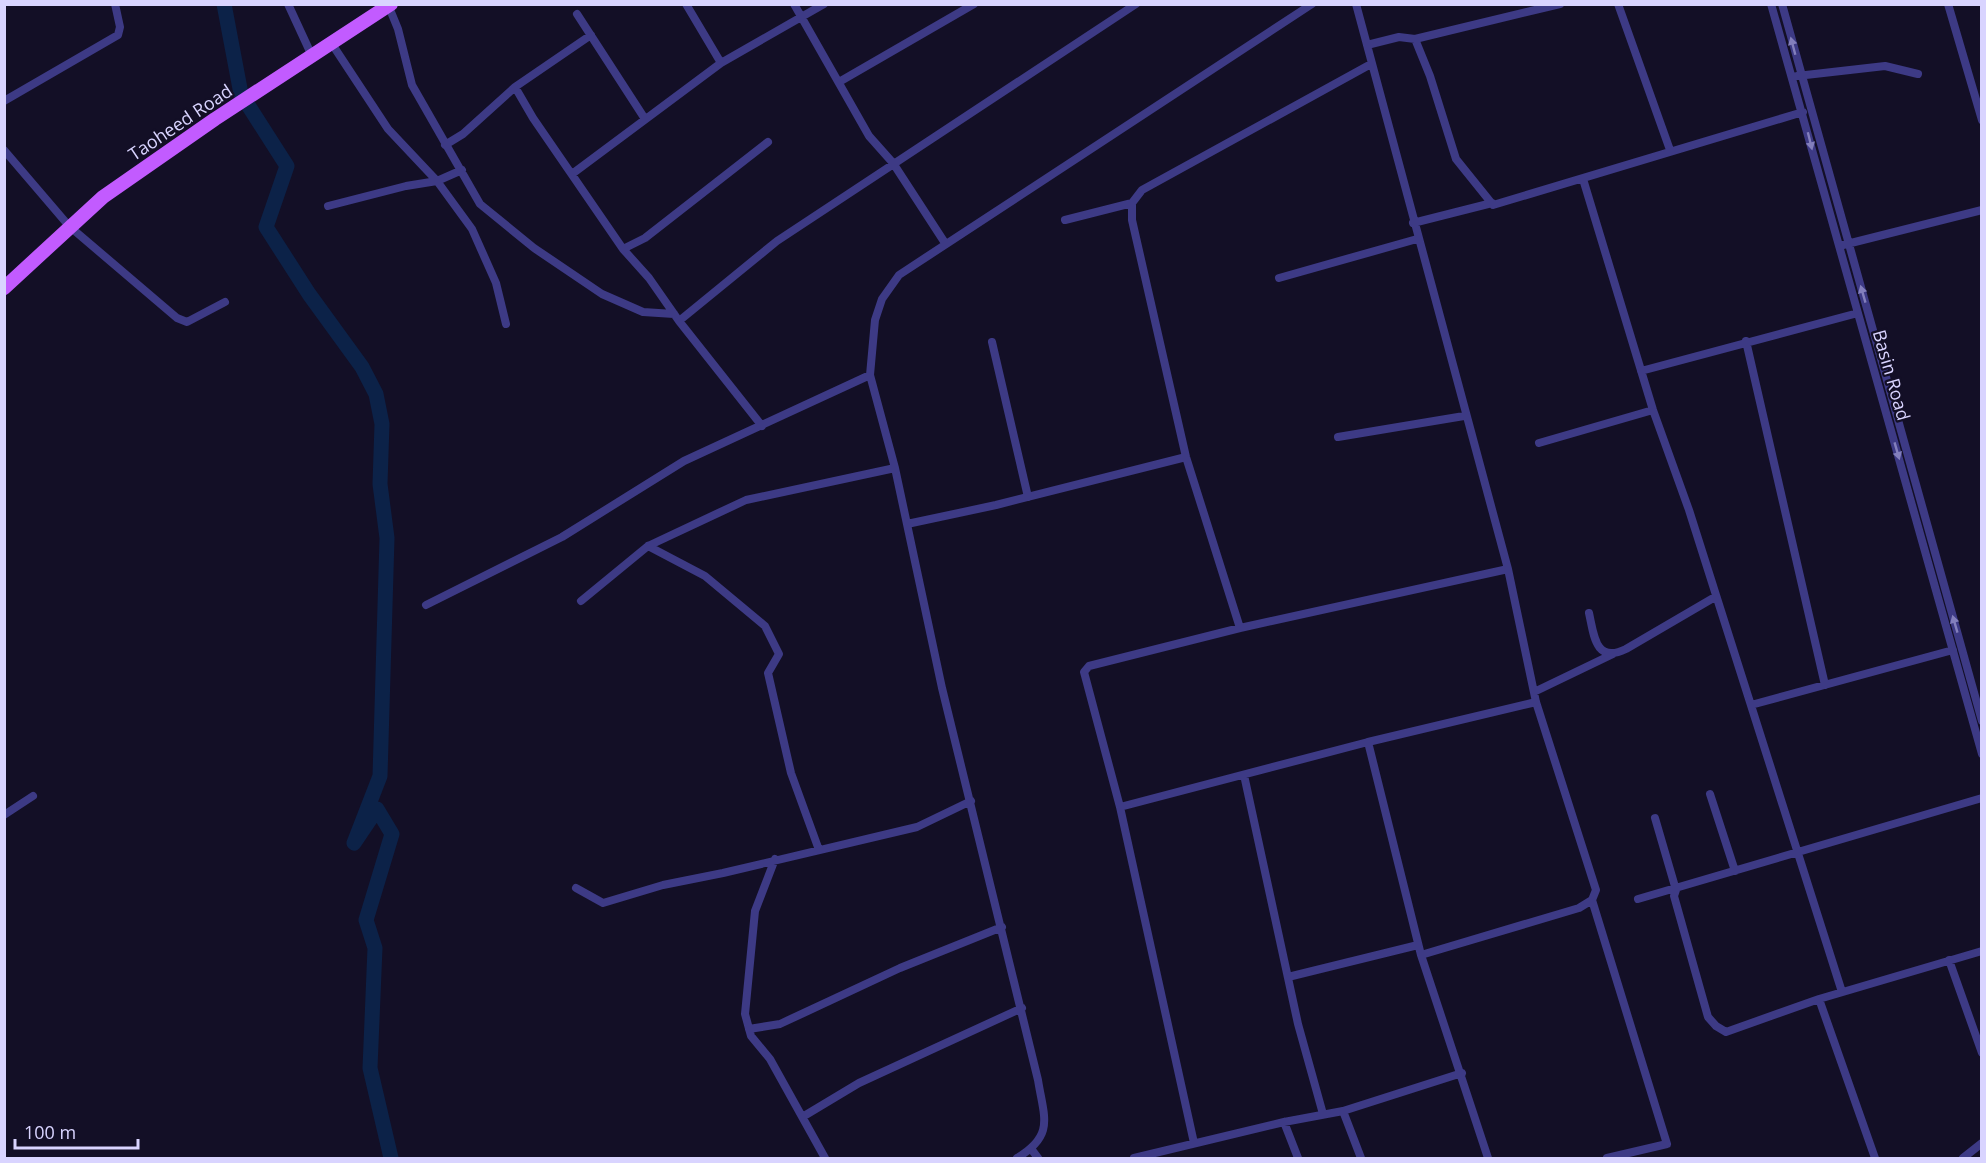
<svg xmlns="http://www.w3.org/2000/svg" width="1986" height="1163" font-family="'Open Sans',sans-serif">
<rect width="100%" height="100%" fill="#130f26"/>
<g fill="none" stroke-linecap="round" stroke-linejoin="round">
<path stroke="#0c2248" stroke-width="15" d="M224 4 241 94 287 166 266 227 309 294 362 367 376 394 382 424 380 484 387 538 380 776 354 843 377 809 392 834 366 920 375 948 370 1068 391 1158"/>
<path stroke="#3d3a85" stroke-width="8" d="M288 4 312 56
M686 4 721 63
M794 4 869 136 893 163 945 243
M1356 4 1508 569 1536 702 1596 890 1592 900 1579 908 1421 955 1488 1158
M1618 4 1670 150
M1771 4 1982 754
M1782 4 1982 721
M1948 4 1982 120
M389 7 398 29 412 85 480 204 534 248 602 294 643 312 674 314
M577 14 645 119
M1415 39 1430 76 1456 159 1493 205 1803 112
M332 44 388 129 437 181 472 229 496 283 506 324
M1367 45 1399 37 1415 39 1560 4
M1797 76 1885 66 1918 74
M839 82 974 4
M515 87 533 118 623 249 649 278 679 321 762 426
M4 101 118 35 120 27 115 4
M445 145 463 134 515 87 591 35
M4 150 69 226 177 318 187 322 225 302
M572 174 721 63 824 4
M1583 179 1653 410 1689 510 1842 992
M328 206 406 186 437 181 462 170
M1065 220 1132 203
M1413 223 1492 203
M1843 245 1982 210
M623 249 645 238 768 142
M1279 278 1417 239
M679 321 777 241 1136 4
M1746 341 1825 685
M992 342 1028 497
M1641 371 1858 313
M1338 437 1464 416
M1539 443 1653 410
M907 524 996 505 1186 457
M648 546 705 576 765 626 779 654 768 673 791 773 819 850
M581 601 648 546 746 500 895 468
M426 605 562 537 684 461 870 375
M1589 613C1594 635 1595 664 1626 649L1715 597
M1240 628 1186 457 1132 220V203L1142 190 1371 64
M1534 692 1613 654
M1751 705 1953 650
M1368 742 1421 955
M1244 775 1298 1024 1323 1114
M1710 794 1735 871
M1120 807 1368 742 1536 702
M4 815 33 796
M1655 818 1676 890 1674 896 1708 1017 1716 1026 1726 1032 1819 999 1982 951
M775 859 755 911 745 1014 751 1036 770 1059 825 1158
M576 888 603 903 663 885 723 873 917 827 971 801
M1638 899 1982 798
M1592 900 1667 1144 1607 1158
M1949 960 1982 1053
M1288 977 1418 945
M1819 999 1875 1158
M749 1029 780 1024 900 968 1002 927
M1343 1111 1361 1158
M804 1116 859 1083 1022 1008
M1284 1122 1298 1158
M1194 1143 1120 807 1084 672 1089 666 1240 628 1508 569
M1032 1150 1038 1158
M1017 1158C1055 1135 1044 1118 1038 1080L942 688 895 468 870 375 875 320 882 299 899 275 1312 4
M1134 1158 1284 1122 1343 1111 1462 1073
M1963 1158 1982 1143"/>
<path stroke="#c25bff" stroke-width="14" d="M4 288 103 197 215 119 391 4"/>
</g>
<defs><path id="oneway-solid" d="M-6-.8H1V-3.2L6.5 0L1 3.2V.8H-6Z" transform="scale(1.5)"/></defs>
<g fill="#837fbc">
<use href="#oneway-solid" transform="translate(1793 46) rotate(-105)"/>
<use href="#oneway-solid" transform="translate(1810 141) rotate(76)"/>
<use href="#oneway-solid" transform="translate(1863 294) rotate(-106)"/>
<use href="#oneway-solid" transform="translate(1897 451) rotate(74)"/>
<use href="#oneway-solid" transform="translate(1955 624) rotate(-106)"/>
</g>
<g text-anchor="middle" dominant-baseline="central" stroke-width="4.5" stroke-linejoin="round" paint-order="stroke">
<g font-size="18" fill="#d9d4ff" stroke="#130f26">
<text transform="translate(180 122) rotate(-34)">Taoheed Road</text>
<text transform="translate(1892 375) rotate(74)">Basin Road</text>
</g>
</g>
<rect width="1986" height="1163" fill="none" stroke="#d9d4ff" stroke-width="12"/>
<path d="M15 1139v9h123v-9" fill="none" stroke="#d9d4ff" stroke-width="3"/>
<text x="24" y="1139" font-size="18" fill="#d9d4ff" stroke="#130f26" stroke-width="4.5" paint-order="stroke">100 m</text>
</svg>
